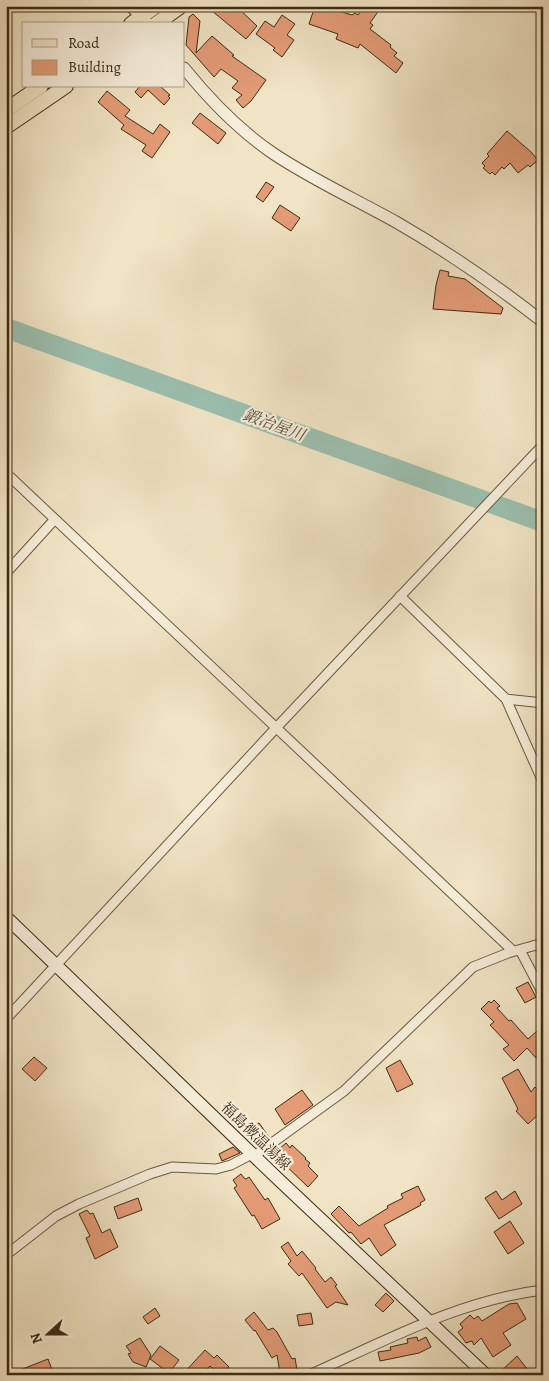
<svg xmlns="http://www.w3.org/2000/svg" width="549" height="1381" font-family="Alegreya,'Noto Serif JP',serif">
<rect width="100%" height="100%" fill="#f0e4c4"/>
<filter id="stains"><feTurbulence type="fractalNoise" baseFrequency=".004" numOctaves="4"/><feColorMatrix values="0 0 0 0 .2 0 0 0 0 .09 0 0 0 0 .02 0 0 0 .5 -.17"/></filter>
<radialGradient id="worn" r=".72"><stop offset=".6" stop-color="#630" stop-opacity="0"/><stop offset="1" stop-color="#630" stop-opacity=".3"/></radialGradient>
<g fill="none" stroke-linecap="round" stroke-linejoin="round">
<path stroke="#9bbfaf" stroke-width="20" d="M6 328 543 522"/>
</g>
<path fill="#e49c77" stroke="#3c2a11" d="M206 6H236L257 26 246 39Z
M364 6H382L370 23 373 25 370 29 391 45 390 47 397 53 394 56 403 63 396 73 360 44 358 48 336 39 338 34 309 24 314 9 324 12 325 7 352 15 355 13 358 15Z
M193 14 200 21 196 53 212 36 234 55 232 56 266 80 251 101 243 108 236 100 242 95 232 88 238 81 221 69 214 77 186 45 189 17Z
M282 15 295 24 287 35 294 40 282 57 273 50 275 48 256 34 265 21 274 27Z
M140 86H160L170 95 168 96 170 98 164 105 148 90 141 98 135 92Z
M107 91 130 110 125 116 153 134 160 124 170 132 152 158 142 151 146 145 121 129 124 125 98 102Z
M200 113 226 133 218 144 192 123Z
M507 131 531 152 538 160 530 167 528 165 518 173 510 163 504 169 502 167 495 175 492 172 490 174 483 168 485 166 482 163 489 156 487 154Z
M266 182 274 187 263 202 256 197Z
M280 205 300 218 291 231 272 218Z
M440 270 449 272 448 276 465 279 503 308 501 314 433 309 436 285Z
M528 982 536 997 525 1003 516 988Z
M494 1000 500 1006 497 1008 509 1021 511 1020 528 1039 537 1031 543 1038V1052L536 1058 527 1048 514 1061 503 1049 509 1045 490 1025 494 1022 481 1009 489 1001 491 1003Z
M34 1057 47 1068 35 1081 22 1069Z
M400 1060 413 1084 397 1092 386 1068Z
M518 1069 531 1092 535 1087 543 1094V1110L528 1124 516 1111 518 1109 502 1078Z
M302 1090 313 1105 285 1125 275 1109Z
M259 1123 269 1137 259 1145 249 1130Z
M286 1143 290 1148 292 1145 306 1158 305 1159 310 1163 308 1166 318 1176 308 1187 280 1160 277 1162 270 1152 276 1148 278 1150Z
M233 1147 240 1153 222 1161 219 1154Z
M241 1174 244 1178 246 1179 249 1177 265 1200 268 1198 280 1219 262 1229 254 1215 252 1216 234 1188 237 1186 233 1180Z
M418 1186 425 1200 420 1203 421 1205 384 1225 396 1245 381 1256 369 1238 361 1244 351 1232 349 1233 331 1214 339 1206 359 1226 388 1208 387 1206 403 1198 401 1194Z
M496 1191 502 1200 515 1191 522 1204 499 1219 485 1198Z
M138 1198 142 1210 118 1219 114 1207Z
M87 1210 90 1214 93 1213 102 1233 110 1229 118 1247 95 1259 86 1238 90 1236 79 1214Z
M510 1221 524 1243 508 1254 494 1232Z
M288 1242 297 1256 302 1251 316 1268 315 1269 325 1282 331 1277 337 1285 335 1286 348 1305 336 1302 327 1308 302 1273 299 1276 288 1264 291 1261 281 1247Z
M386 1293 394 1301 383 1312 375 1305Z
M517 1303 526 1319 503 1333 511 1345 493 1357 481 1338 474 1345 472 1341 466 1343 458 1332 463 1328 460 1324 470 1315 474 1319 478 1316 482 1321 509 1304Z
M155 1308 160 1316 148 1324 143 1317Z
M254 1312 268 1330 273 1328 277 1332 292 1359 295 1358 297 1370 280 1373 277 1355 272 1358 255 1330 254 1331 245 1320Z
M311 1313 313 1324 299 1326 297 1315Z
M417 1337 418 1341 426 1337 431 1347 419 1353 380 1361 378 1352 391 1350 390 1347 408 1343 407 1339Z
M140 1338 151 1355 146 1367 133 1362 128 1354 131 1353 126 1346Z
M160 1346 179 1360 169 1373 150 1359Z
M205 1350 214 1358 217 1355 229 1367 222 1375H219L210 1366 202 1375H182Z
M517 1356 528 1370 522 1375H497Z
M48 1359 54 1375H10V1374Z"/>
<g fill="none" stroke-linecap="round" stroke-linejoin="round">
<g stroke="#69583e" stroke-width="11">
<path id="minor" d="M6 473 513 951
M6 573 55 519
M400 596 506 699 543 782
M506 699 543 703
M520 950 543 994
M6 1019 276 728 543 445
M254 1156 344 1091 473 967 508 953 543 943
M6 1255 56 1216 79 1204 150 1174 172 1167 216 1169 231 1165 252 1154
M309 1375C385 1341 460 1300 543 1290"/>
</g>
<g stroke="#69583e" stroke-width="13">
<path id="tertiary" d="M184 68C209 99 240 131 274 154 313 180 355 199 396 222 448 252 496 285 543 322"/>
</g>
<g stroke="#3c2a11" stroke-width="14">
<path id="secondary" d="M132 6 147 24
M6 917 277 1178 486 1375"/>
</g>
<g stroke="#3c2a11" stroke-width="16">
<path id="primary" d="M131 24 156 6
M156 24 181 6
M6 110 41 86
M6 127 66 86"/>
</g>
<use href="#minor" stroke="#f5edd9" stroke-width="9"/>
<use href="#tertiary" stroke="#f5edd9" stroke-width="11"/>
<use href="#secondary" stroke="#f5edd9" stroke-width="12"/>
<use href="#primary" stroke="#f0e4c4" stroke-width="14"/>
</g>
<g text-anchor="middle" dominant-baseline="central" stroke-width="4.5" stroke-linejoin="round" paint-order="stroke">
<g font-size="15" fill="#3c2a11" stroke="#f5edd9">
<text transform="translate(256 1136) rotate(44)">福島微温湯線</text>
</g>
<g font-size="16" font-style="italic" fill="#544f38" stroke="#f5edd9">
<text transform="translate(274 425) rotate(20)">鍛冶屋川</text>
</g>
</g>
<rect width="549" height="1381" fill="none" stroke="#f0e4c4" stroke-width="25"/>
<rect x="8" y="8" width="534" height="1366" fill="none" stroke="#3c2a11" stroke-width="2.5"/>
<rect x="12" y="12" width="524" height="1356" fill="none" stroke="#3c2a11"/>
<rect x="22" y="22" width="162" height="65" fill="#f5edd9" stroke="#ab9f89"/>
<rect x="32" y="39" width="25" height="8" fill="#f0e4c4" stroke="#ab9f89"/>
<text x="68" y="48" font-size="15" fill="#3c2a11">Road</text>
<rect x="32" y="60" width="25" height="15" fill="#e49c77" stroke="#ab9f89"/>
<text x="68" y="72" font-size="15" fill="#3c2a11">Building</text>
<g transform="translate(48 1334) rotate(249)" stroke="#f5edd9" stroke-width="4" paint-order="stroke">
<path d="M0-4L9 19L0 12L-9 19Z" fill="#3c2a11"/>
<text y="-8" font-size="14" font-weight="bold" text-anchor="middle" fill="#3c2a11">N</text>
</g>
<rect width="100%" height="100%" filter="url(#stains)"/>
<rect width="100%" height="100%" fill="url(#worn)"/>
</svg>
